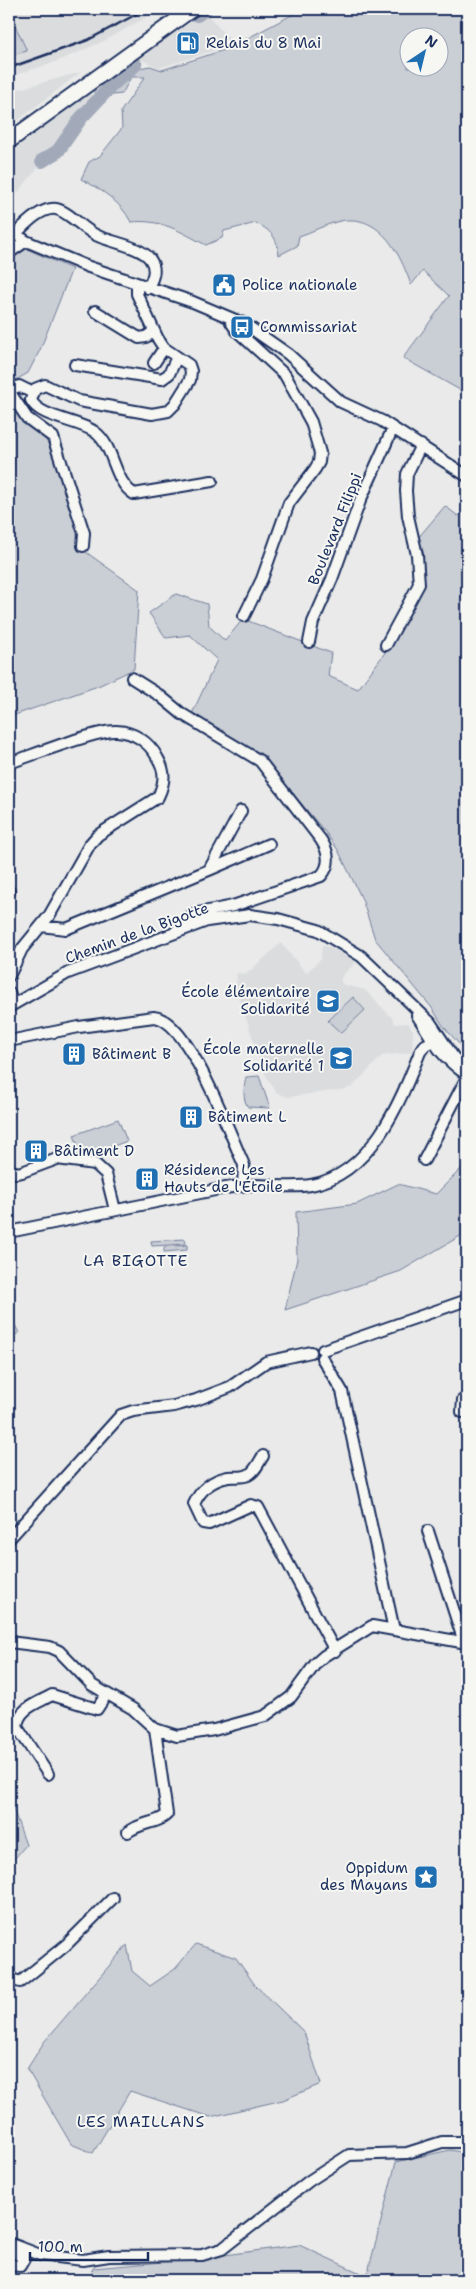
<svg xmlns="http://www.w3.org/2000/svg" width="476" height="2289" font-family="'Shantell Sans',sans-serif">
<rect width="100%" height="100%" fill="#e9eae9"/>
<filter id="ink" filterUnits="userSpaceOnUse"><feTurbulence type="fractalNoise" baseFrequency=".02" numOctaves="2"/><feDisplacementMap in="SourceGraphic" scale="10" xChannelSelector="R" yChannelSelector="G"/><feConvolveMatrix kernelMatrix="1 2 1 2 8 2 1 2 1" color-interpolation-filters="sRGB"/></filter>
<g filter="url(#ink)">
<path fill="#dadcde" d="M9 9H161L104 41 58 61 9 77V56L27 51Z
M206 13 229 39 222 48 159 68 136 57Z
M81 72 9 127V92Z
M88 91 94 100 9 203V146Z
M281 943 306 973 321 959 322 945 340 950 356 962 341 977V982L344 985 365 990 394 1020V1024L408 1023 413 1031 412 1052 382 1056 352 1087 341 1090 287 1097 276 1092 263 1070 236 986 237 973 246 974 251 970Z"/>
<path fill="#caced5" stroke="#727e9a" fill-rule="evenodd" d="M303 9H467V394L403 358 449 296 423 271 411 285C400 253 379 210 336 222 324 225 312 232 299 236L297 246 279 255C277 238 272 231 256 223L224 231 222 238 206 245C179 231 162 219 131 222 120 201 102 190 81 179L89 162 100 156 122 128 121 111 145 77H131L122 94 113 95 101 101 92 89 136 56 142 63 139 68 150 66 162 70 227 49ZM408 38H438V68H408Z
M9 12 27 51 9 56Z
M27 249 72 269 40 350 28 373 9 384V258Z
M9 391 24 422 41 432 54 454 82 537 76 545 139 590 134 669 98 686 9 717Z
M445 506 458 516 467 511V1053L444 1027 432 1008 375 939 362 899 338 850 326 833 270 766 191 716 217 660 190 635 166 638 149 613 176 594 207 604 209 626 225 641 243 619 331 653 328 676 358 689 384 654 421 587 417 539Z
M353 997 365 1010 341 1033 328 1021Z
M259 1076 270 1108 248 1107C242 1099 244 1087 246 1077Z
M118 1119 127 1141 82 1158 74 1135Z
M467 1163V1232L401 1271 285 1310 297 1259 296 1212 357 1204 398 1184 436 1194Z
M185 1239 186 1244 152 1246 151 1241Z
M187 1245V1250L164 1252V1247Z
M9 1313 19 1333 9 1338Z
M9 1797 26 1845 9 1865Z
M196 1944 236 1958 255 1985 304 2032 321 2084 283 2100 210 2117 130 2091 93 2153 71 2144 27 2069 44 2042 127 1945 132 1971 150 1986 175 1969Z
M450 2150 467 2153V2280H91L93 2268 187 2260 299 2245 367 2276 396 2162Z"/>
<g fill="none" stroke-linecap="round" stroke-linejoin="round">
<path stroke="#a2aaba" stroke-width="14" d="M197 15 206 9
M42 161 58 151 81 118 112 85 135 65"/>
<g stroke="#1b2f5e" stroke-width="14">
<path id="street" d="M9 230 26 241 86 266 193 302 245 324 288 354 341 402 382 421 467 476
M15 235C24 225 42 207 56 209 68 211 85 231 98 236 111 242 142 247 150 259 157 269 153 278 148 288
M9 253 26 241
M137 284V294L158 339 164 348 189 365 191 371 190 380 175 404 168 411 152 414 79 401 45 385 35 389 31 400C39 418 79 420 95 432 115 447 113 481 134 494L212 481
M95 311 139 338 146 337 154 331
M233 319 231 322 237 331 285 375 311 422 320 453 319 462 315 469 289 503 262 579 244 616
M154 363 164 348
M75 365 162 379 169 374 177 357
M33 393 19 386 12 389 11 394 27 418 53 437 84 533 83 546
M309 642 313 622 332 579 360 501 393 428
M386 645 419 584 417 555 408 516 406 491 407 474 421 445
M132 678 159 695 182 714 260 761 321 840C329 852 331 865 321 876L233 906 193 914 174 933
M9 763C31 756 98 729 117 731 134 732 149 742 157 757 166 771 165 782 158 797L98 835 90 844 49 916 22 949 9 976
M209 870 269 844
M9 892V891
M41 926 66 929 209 870 241 811
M9 992 13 1004
M9 1007 68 973 207 921 250 915 278 919 318 930 361 956 430 1022 454 1058 467 1067
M417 1015C435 1043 439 1055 467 1075
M9 1041 79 1027 154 1017C187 1019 227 1126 240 1156L244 1165 243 1185
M424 1160 467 1077
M9 1169 16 1173 22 1172 57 1159 95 1164 106 1174 115 1210
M9 1232 220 1189C231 1187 243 1185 254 1185 273 1185 293 1188 311 1185 372 1174 400 1102 420 1052L425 1045 440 1038
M323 1350 467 1300
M322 1358 342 1391 394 1630
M462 1412 463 1400 467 1398
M263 1456C259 1462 255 1472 248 1475 242 1478 234 1476 228 1477 212 1480 200 1490 194 1504L203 1523 209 1524 251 1505 258 1507 335 1651
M428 1531 462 1636 467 1637
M9 1539 121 1415 133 1411 174 1406 196 1400 230 1387 266 1362 311 1352
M9 1642 50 1647 59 1651 92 1685 133 1709 155 1729 177 1736 214 1730 265 1716 291 1697 316 1663 324 1656 372 1626 467 1643
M48 1774 17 1727C18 1708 38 1703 52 1695L97 1709 106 1695
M128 1832C141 1822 160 1823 167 1814L155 1729
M9 1978 20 1982 24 1979 66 1945 113 1898
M9 2243 40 2255 83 2260 109 2256 202 2255 222 2249 309 2181 349 2155 407 2153 442 2142H467
M9 2248 24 2259 20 2266 9 2265"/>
</g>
<g stroke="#1b2f5e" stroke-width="18">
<path id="secondary" d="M9 141 192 9"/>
</g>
<use href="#street" stroke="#f6f6f2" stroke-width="10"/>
<use href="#secondary" stroke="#f6f6f2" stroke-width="14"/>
<path stroke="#1b2f5e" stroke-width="2.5" d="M9 68 88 40 146 9"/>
</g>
</g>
<defs>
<g id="fuel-square" transform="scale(1.25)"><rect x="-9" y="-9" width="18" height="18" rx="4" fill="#1f6fb2" stroke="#f6f6f2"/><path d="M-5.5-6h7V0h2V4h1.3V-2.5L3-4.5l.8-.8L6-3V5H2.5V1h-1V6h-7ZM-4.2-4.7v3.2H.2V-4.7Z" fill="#fff"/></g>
<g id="civic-square" transform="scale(1.25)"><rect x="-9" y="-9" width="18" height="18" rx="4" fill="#1f6fb2" stroke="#f6f6f2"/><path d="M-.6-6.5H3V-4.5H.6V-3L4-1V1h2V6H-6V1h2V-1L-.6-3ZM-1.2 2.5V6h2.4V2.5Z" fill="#fff"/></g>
<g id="bus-square" transform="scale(1.25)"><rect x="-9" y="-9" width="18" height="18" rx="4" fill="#1f6fb2" stroke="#f6f6f2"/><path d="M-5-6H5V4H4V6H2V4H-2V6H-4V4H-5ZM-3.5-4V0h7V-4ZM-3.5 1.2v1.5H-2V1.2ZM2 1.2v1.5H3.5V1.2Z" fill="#fff"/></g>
<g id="school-square" transform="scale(1.25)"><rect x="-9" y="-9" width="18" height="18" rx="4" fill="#1f6fb2" stroke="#f6f6f2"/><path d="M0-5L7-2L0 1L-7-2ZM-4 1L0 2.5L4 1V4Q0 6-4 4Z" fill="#fff"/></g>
<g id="building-square" transform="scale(1.25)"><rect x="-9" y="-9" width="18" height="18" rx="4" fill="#1f6fb2" stroke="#f6f6f2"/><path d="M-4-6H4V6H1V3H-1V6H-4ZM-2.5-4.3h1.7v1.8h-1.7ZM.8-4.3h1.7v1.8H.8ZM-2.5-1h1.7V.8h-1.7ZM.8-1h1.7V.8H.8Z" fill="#fff"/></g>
<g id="sight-square" transform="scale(1.25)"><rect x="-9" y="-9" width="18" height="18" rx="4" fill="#1f6fb2" stroke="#f6f6f2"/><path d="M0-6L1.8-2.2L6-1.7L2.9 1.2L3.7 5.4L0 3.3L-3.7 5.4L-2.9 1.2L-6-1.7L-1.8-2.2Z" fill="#fff"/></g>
</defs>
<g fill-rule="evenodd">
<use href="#fuel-square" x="188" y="43"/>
<use href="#civic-square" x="224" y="285"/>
<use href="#bus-square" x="242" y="327"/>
<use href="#school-square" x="328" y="1001"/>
<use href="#building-square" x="74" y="1054"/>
<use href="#school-square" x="341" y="1058"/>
<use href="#building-square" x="191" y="1117"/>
<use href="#building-square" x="36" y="1151"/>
<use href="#building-square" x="147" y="1179"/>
<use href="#sight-square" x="426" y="1877"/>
</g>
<g text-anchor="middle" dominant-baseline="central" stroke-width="4" stroke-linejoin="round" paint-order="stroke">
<g font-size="15" fill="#1b2f5e" stroke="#f6f6f2" text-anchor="start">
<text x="206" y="43">Relais du 8 Mai</text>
<text x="242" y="285">Police nationale</text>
<text x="260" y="327">Commissariat</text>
<text x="310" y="992" text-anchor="end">École élémentaire<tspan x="310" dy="17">Solidarité</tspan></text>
<text x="324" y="1049" text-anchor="end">École maternelle<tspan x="324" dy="17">Solidarité 1</tspan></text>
<text x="92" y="1054">Bâtiment B</text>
<text x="208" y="1117">Bâtiment L</text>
<text x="54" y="1151">Bâtiment D</text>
<text x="164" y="1170">Résidence Les<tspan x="164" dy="17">Hauts de l'Étoile</tspan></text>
<text x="408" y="1868" text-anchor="end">Oppidum<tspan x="408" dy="17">des Mayans</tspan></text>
</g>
<g font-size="15" fill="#1b2f5e" stroke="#f6f6f2">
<text transform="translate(335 529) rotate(-68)">Boulevard Filippi</text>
<text transform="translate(137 933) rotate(-20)">Chemin de la Bigotte</text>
</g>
<g font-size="16" letter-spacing="1" fill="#1b2f5e" stroke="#f6f6f2">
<text x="136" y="1260">LA BIGOTTE</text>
<text x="141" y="2121">LES MAILLANS</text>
</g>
</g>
<rect width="476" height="2289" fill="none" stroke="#f6f6f2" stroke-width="30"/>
<rect x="15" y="15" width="446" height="2259" fill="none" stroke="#1b2f5e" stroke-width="2" filter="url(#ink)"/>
<g transform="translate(424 52) rotate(35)"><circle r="24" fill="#f6f6f2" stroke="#9ea6b7"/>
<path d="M0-4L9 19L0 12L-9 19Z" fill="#1f6fb2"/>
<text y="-8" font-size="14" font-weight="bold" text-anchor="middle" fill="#1b2f5e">N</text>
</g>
<path d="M30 2252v8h118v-8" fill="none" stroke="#1b2f5e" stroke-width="2.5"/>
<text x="38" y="2252" font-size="15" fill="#1b2f5e" stroke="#f6f6f2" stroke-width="4" paint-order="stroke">100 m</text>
</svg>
